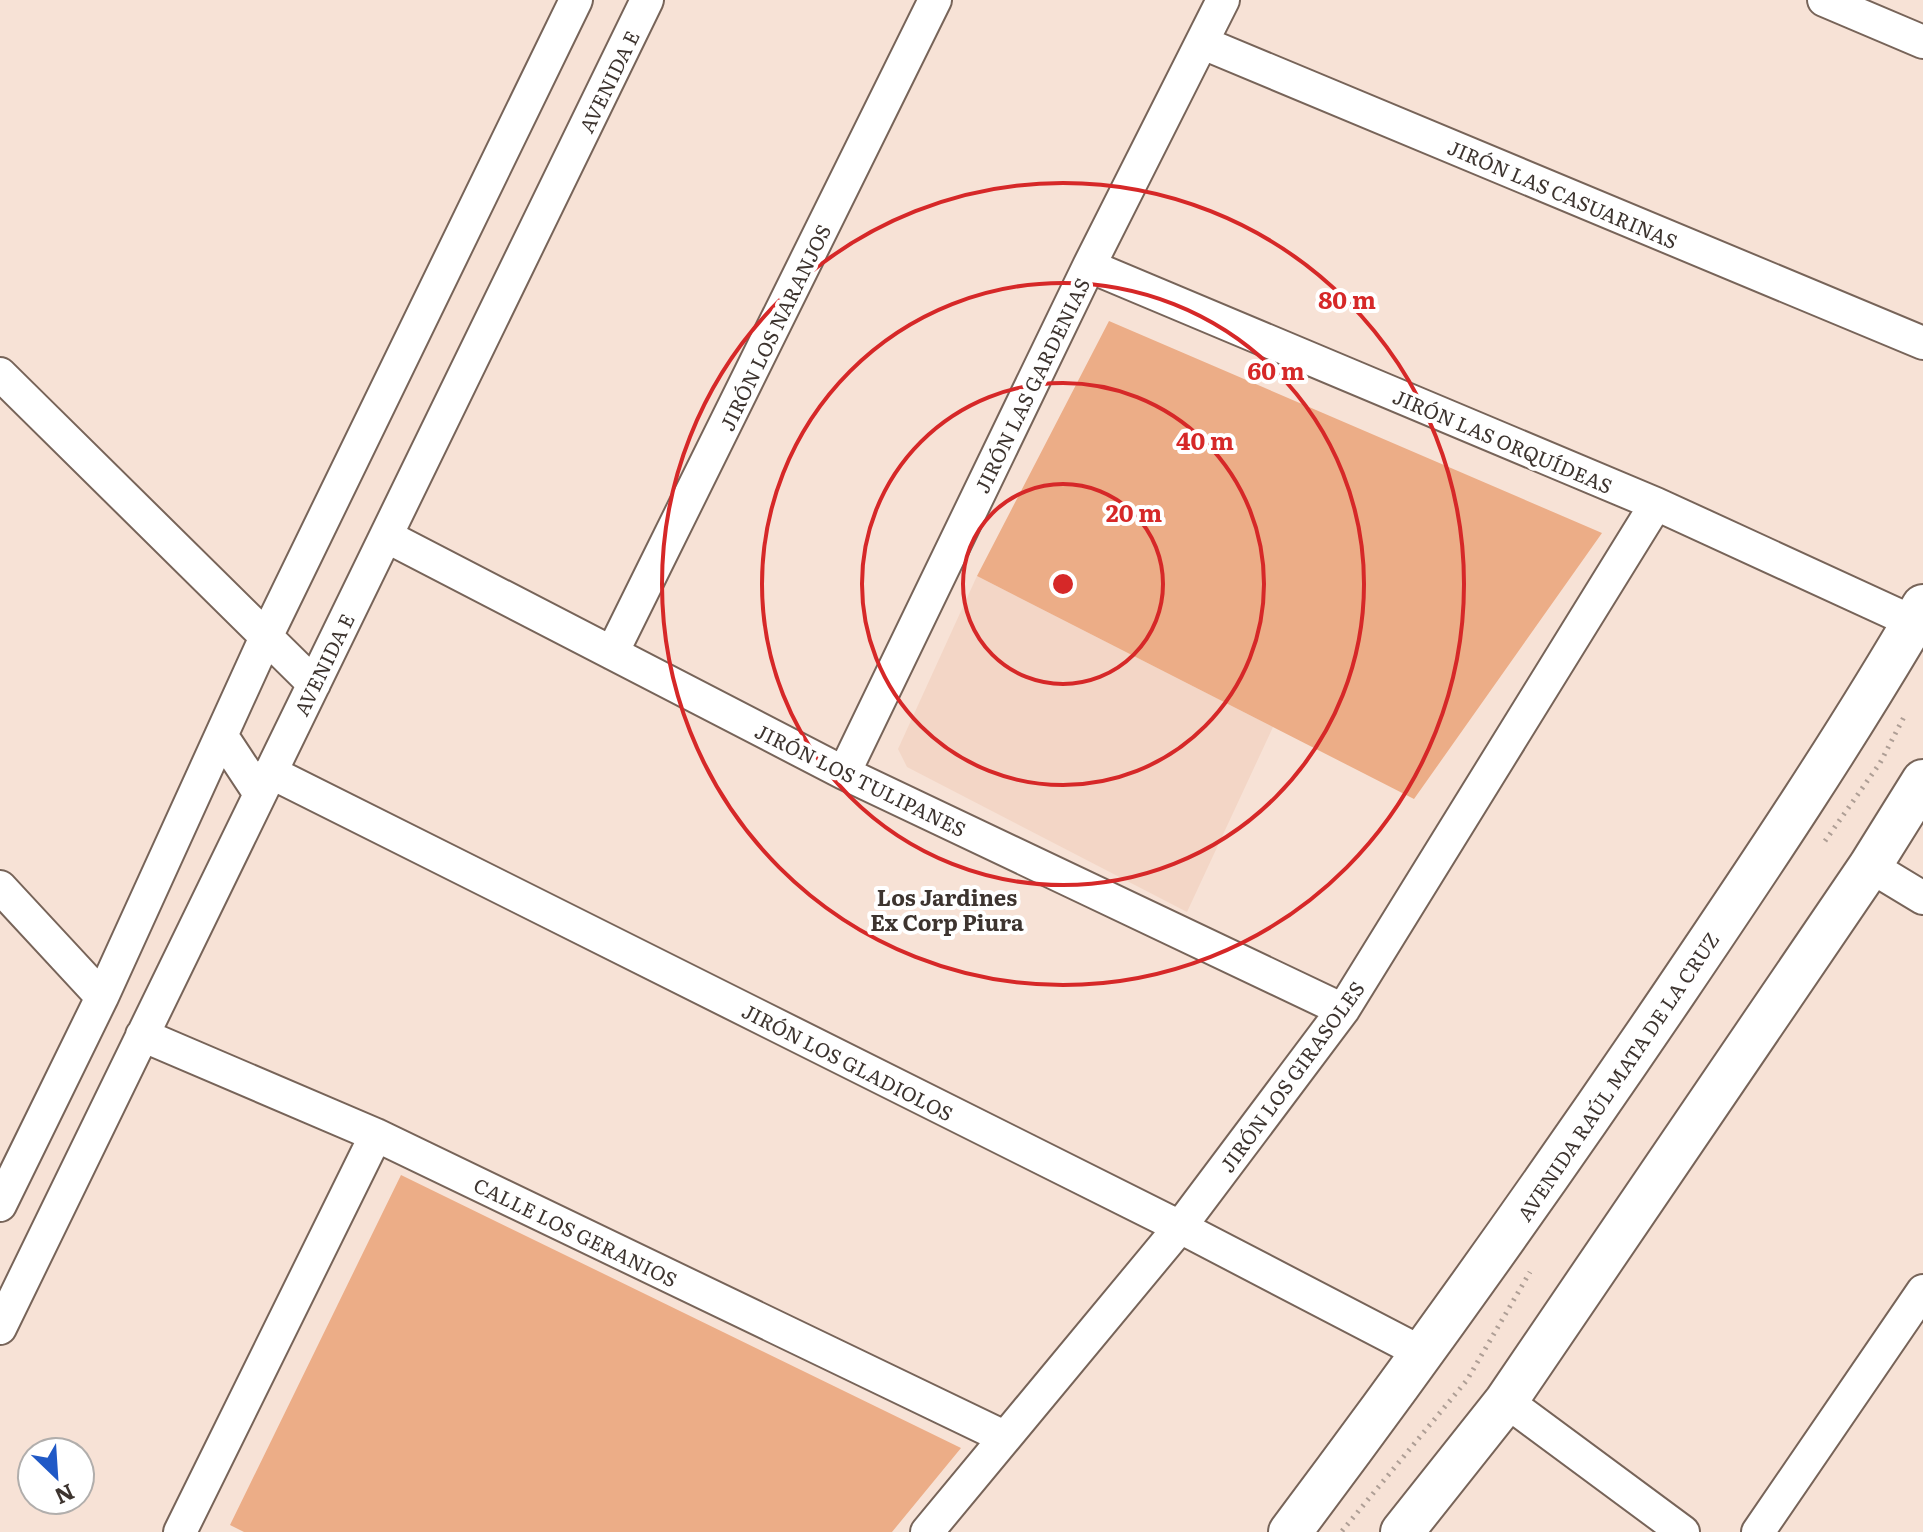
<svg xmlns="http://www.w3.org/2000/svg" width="1923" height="1532" font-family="Literata,serif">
<rect width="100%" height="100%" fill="#f7e2d6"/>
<path fill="#f3d6c6" d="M977 576 1273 727 1187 912 907 767 898 749Z"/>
<path fill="#ecad87" d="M1109 321 1602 533 1414 799 977 576Z
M401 1175 961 1448 892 1532H244L230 1525Z"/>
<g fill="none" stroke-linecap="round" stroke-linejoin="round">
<g stroke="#776459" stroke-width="36">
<path id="minor" d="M1824 0 1923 42
M1203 43 1923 343
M1089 266 1656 504 1913 622
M0 374 314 684
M386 536 844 773 1343 1010
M612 653 935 0
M215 749 227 744 260 794
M270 772 1180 1227 1424 1354
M844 773 1089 266 1223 0
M1870 866 1923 898
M0 887 102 997
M142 1035 376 1135 1004 1437
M0 1205 102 997 266 637 576 0
M0 1328 647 0
M1506 1401 1683 1532
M180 1532 376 1135
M927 1532 1180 1227 1343 1010 1656 504
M1758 1532 1923 1291"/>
</g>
<g stroke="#776459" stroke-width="46">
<path id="major" d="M1290 1532C1423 1355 1551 1175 1675 992 1761 865 1846 738 1923 606
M1402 1532 1506 1401 1870 866 1923 781"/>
</g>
<path stroke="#ae9e95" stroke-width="5" stroke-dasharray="2 6" stroke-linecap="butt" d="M1825 841 1880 763 1905 715
M1342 1531 1467 1380 1530 1272"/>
<use href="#minor" stroke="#fff" stroke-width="32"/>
<use href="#major" stroke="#fff" stroke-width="42"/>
</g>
<g fill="none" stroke="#d62828" stroke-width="4">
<circle cx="1063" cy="584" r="100"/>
<circle cx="1063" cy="584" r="201"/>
<circle cx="1063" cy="584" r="301"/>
<circle cx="1063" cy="584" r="401"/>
</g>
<g text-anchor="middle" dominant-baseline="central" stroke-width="8" stroke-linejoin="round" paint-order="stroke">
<g font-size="20" fill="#3d342f" stroke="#fff">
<text transform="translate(608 81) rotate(-64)">AVENIDA E</text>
<text transform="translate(1563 193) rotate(23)">JIRÓN LAS CASUARINAS</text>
<text transform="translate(774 327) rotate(-64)">JIRÓN LOS NARANJOS</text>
<text transform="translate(1031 385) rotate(-64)">JIRÓN LAS GARDENIAS</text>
<text transform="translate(1503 440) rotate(23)">JIRÓN LAS ORQUÍDEAS</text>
<text transform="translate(323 664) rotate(-64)">AVENIDA E</text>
<text transform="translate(861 779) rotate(26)">JIRÓN LOS TULIPANES</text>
<text transform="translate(848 1061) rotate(27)">JIRÓN LOS GLADIOLOS</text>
<text transform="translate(1291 1076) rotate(-54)">JIRÓN LOS GIRASOLES</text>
<text transform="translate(1617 1076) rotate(-56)">AVENIDA RAÚL MATA DE LA CRUZ</text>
<text transform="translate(576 1231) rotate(26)">CALLE LOS GERANIOS</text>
</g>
<g font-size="22" font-weight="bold" fill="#3d342f" stroke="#fff">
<text x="947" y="896">Los Jardines<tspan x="947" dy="25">Ex Corp Piura</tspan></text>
</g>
</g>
<circle cx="1063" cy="584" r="12" fill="#d62828" stroke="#fff" stroke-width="4"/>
<g font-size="24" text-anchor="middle" font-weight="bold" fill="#d62828" stroke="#fff" stroke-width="8" stroke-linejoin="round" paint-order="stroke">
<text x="1347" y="309">80 m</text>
<text x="1276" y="380">60 m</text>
<text x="1205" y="450">40 m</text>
<text x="1134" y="522">20 m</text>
</g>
<g transform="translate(56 1476) rotate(155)"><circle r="38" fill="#ffffff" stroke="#b1aeac" stroke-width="2"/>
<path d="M0-6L14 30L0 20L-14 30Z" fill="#2059c6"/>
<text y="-12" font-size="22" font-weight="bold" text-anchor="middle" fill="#3d342f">N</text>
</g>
</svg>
